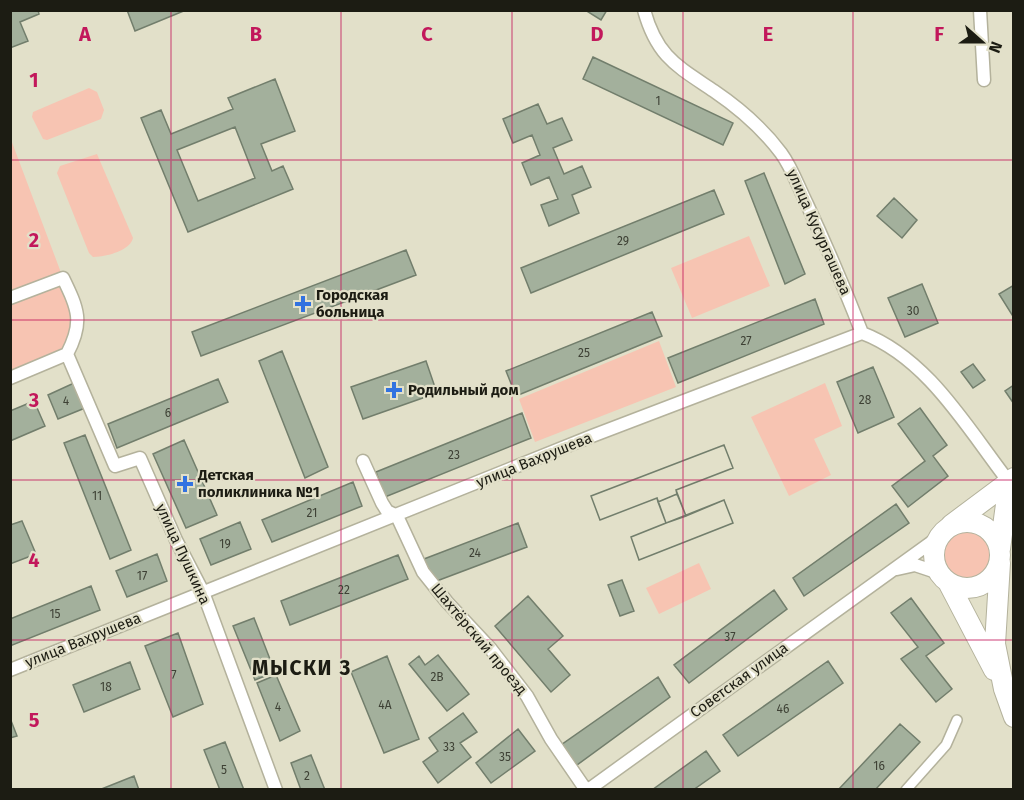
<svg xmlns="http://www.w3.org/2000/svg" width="1024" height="800" font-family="'Fira Sans',sans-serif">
<rect width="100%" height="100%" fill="#e2e0c9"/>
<path fill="#f7c4b2" d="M89 88 97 92 104 110 101 119 47 140 43 139 32 117 33 112Z
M10 137 63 278 78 310 67 354 10 378Z
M97 154 133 238C130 251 105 257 93 257L89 253 57 173 60 166Z
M749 236 770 286 692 318 671 268Z
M659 341 676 387 535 442 519 399Z
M825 383 842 426 814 439 831 475 789 496 751 417Z
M944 555a25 25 0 1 1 50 0a25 25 0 1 1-50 0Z
M699 563 711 589 659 614 646 588Z"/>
<path fill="#a3b09c" stroke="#727e6c" stroke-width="1.5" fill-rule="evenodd" d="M10 10H38L39 14 20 22 28 41 10 48Z
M127 10H186L135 31Z
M585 10H607L601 20Z
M593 57 733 123 723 145 583 79Z
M275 79 295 131 261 144 272 171 283 166 293 189 188 232 141 118 161 110 171 134 233 109 228 98ZM235 127 255 178 198 201 177 150Z
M538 104 547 124 562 118 572 140 553 148 564 174 582 166 591 187 572 195 579 213 549 226 541 205 558 199 549 177 531 185 522 163 540 155 532 135 513 143 503 119Z
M764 173 805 274 785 284 745 181Z
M714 190 724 214 531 293 521 268Z
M894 198 917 220 902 238 877 216Z
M406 250 416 275 201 356 192 332Z
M922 284 938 323 905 337 888 298Z
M1014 285V318L999 294Z
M815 299 824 324 678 383 668 358Z
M652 312 662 336 516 396 506 371Z
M282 351 328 467 305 478 259 361Z
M426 361 437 393 363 419 351 387Z
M973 364 985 380 973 388 961 372Z
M873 367 894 417 858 433 837 382Z
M218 379 228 402 117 448 108 424Z
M74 383 85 408 58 419 48 395Z
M1014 385V404L1005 391Z
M34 401 45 426 10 441V411Z
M920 408 947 445 933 456 948 476 908 507 892 486 925 461 898 424Z
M522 413 531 438 385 497 376 472Z
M85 435 131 550 110 559 64 443Z
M184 440 217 515 186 528 153 454Z
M724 445 733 468 676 490 686 516 724 500 733 523 639 560 631 537 666 523 657 498 600 520 591 496Z
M724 445 733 468 676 490 677 494 658 502 657 498 600 520 591 496Z
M353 482 362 506 272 542 262 520Z
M677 494 686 516 666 523 658 502Z
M724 500 733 523 639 560 631 537Z
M896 504 909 523 804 596 793 578Z
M22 521 36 554 10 564V525Z
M240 522 251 549 211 565 200 539Z
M518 523 527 547 434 582 424 559Z
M157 554 167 581 127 597 116 571Z
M398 555 408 579 290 625 281 601Z
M622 580 634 611 620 616 608 585Z
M91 586 100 610 10 646V619Z
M774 590 787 609 689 683 674 665Z
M528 596 563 636 548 649 570 675 551 692 495 626Z
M911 598 944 643 926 656 952 689 936 702 901 659 918 647 891 613Z
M254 618 275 672 255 680 233 626Z
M178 633 203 704 173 717 145 646Z
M438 655 469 694 447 711 409 664 419 656 425 665Z
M387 656 419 739 384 753 351 672Z
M828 661 843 683 738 756 723 735Z
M130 662 140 689 84 712 73 685Z
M276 675 300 731 280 741 257 683Z
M658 677 670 697 577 765 561 745Z
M463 713 477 732 460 743 471 757 438 783 423 762 438 751 429 738Z
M10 718 17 736 10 738Z
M900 724 920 742 875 790H838Z
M518 729 535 751 491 783 476 763Z
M225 742 244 790H220L204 750Z
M706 751 720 771 693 790H652Z
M311 755 325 790H301L291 763Z
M134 776 139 790H99Z"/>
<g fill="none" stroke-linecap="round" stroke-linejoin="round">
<g stroke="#b4b29c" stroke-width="12">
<path id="pedestrian" d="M906 790 946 745 957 720"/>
</g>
<g stroke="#b4b29c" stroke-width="15">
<path id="minor" d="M644 10C657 57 677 66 714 91 739 108 763 129 781 153 792 168 798 186 806 202 826 245 845 289 862 333
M980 10 984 80
M10 298 63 278C78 309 84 322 67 354
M67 354 115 466 140 458 176 540 203 592 276 790
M10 378 67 354
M363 461 382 503 387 511 397 516 423 572 447 602 490 648 527 696 551 739 586 790
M897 569 915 565 939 573
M10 670 592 436 862 333C928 358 967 428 1009 482
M588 790 940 536"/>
</g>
<g stroke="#b4b29c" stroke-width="22">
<path id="primary" d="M934 555a33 33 0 1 1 66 0a33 33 0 1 1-66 0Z
M951 525 1014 478
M1000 549 1009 482
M1000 563 995 644 1004 689 1014 717
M948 582 994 670"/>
</g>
<use href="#pedestrian" stroke="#fff" stroke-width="9"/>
<use href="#minor" stroke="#fff" stroke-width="12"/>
<use href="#primary" stroke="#fff" stroke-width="20"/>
</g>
<path fill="none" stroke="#c2185b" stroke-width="1.5" stroke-opacity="0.55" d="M171 10V790M341 10V790M512 10V790M683 10V790M853 10V790M10 160H1014M10 320H1014M10 480H1014M10 640H1014"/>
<g fill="#3272e0" stroke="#e2e0c9" stroke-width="2">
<path d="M300 295h6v6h6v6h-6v6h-6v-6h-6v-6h6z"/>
<path d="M391 381h6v6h6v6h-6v6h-6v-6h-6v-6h6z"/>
<path d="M182 475h6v6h6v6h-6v6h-6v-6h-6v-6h6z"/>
</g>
<g text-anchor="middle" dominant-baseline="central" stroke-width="4.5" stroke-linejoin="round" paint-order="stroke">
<g font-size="12" fill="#3e4135">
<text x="658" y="101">1</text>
<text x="623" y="241">29</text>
<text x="913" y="311">30</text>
<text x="746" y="341">27</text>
<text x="584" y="353">25</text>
<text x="865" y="400">28</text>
<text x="66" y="401">4</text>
<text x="168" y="413">6</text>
<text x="454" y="455">23</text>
<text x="97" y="496">11</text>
<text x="312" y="513">21</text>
<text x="225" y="544">19</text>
<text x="475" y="553">24</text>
<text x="142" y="576">17</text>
<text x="344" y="590">22</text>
<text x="55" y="614">15</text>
<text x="730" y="637">37</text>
<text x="174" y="675">7</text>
<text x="437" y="677">2В</text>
<text x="106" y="687">18</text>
<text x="385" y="705">4А</text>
<text x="278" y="707">4</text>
<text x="783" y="709">46</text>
<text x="449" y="747">33</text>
<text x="505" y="757">35</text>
<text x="879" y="766">16</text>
<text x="224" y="770">5</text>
<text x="307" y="776">2</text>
</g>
<g font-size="15" fill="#1c1c13" stroke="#e2e0c9">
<text transform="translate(819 232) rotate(66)">улица Кусургашева</text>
<text transform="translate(534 460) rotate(-22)">улица Вахрушева</text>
<text transform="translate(183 554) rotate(65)">улица Пушкина</text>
<text transform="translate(479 639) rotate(50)">Шахтёрский проезд</text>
<text transform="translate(83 640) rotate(-22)">улица Вахрушева</text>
<text transform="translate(739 680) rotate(-36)">Советская улица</text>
</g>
<g font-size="15" font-weight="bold" fill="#1c1c13" stroke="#e2e0c9" text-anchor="start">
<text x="316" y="295">Городская<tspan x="316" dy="17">больница</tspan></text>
<text x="408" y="390">Родильный дом</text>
<text x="198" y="475">Детская<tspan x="198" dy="17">поликлиника №1</tspan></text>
</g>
<g font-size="21" font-weight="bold" letter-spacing="1.5" fill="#1c1c13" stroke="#e2e0c9">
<text x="302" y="668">МЫСКИ 3</text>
</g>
</g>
<g font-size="20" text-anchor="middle" font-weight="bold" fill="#c2185b" stroke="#e2e0c9" stroke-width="4.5" stroke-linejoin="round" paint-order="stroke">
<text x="85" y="41">A</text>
<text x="256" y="41">B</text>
<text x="427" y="41">C</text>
<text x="597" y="41">D</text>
<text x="768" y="41">E</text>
<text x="939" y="41">F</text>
<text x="34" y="87">1</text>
<text x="34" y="247">2</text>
<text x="34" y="407">3</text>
<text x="34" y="567">4</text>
<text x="34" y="727">5</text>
</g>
<rect width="1024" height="800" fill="none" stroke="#1c1c13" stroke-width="24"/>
<g transform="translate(982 42) rotate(111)" stroke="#e2e0c9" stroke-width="4.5" paint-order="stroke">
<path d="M0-4.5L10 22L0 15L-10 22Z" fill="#1c1c13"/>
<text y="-9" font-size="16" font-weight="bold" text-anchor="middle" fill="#1c1c13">N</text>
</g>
</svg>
